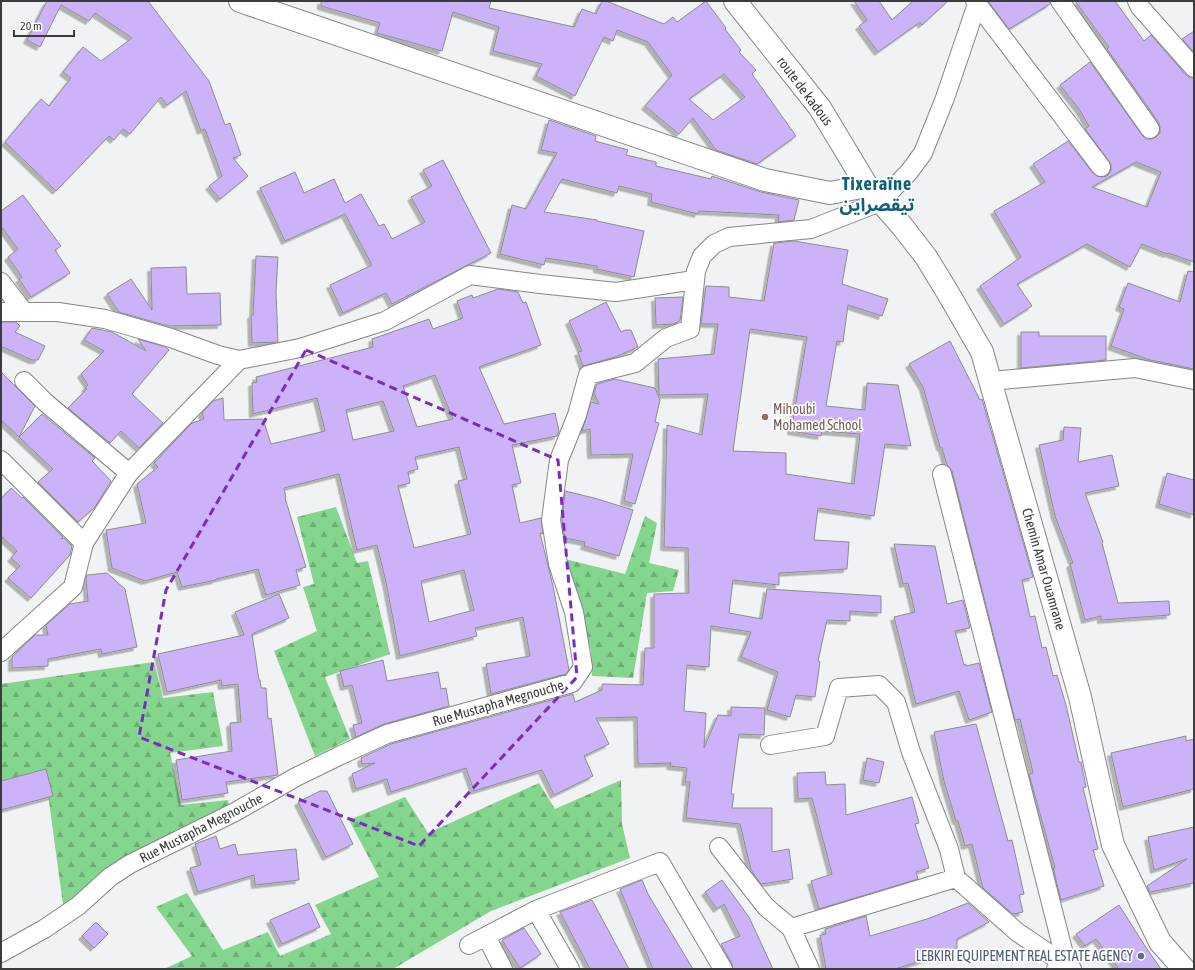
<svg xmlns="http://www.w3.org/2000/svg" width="1195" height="970" font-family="'Asap Condensed','Noto Sans Arabic',sans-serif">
<defs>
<pattern id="forest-firs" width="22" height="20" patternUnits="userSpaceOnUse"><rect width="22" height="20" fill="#84d58e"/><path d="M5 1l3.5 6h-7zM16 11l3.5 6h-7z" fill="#6dae75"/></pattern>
<filter id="shadow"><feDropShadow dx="-3.5" dy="3.5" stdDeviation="0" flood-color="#0004"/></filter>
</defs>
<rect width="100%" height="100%" fill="#f1f2f3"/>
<path fill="url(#forest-firs)" d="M336 507 357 563 368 561 390 654 325 677 350 739 315 756 274 651 317 631 303 587 314 584 297 517Z
M645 516 657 523 649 563 679 570 673 591 647 593 633 678 592 676 591 651 565 559 625 574Z
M154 662 163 698 213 692 223 746 170 753 181 805 228 800 230 809 64 912 45 772 1 785V684Z
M621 780 622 824 630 858 491 911 393 969H164L192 956 156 907 187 893 223 950 268 932 280 956 331 934 315 905 379 877 349 820 405 797 428 833 539 783 555 809Z"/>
<path fill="#ccb2f9" stroke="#8d8d8e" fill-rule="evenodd" filter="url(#shadow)" d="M47 1H148L209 81 225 125 230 123 241 155 233 158 248 176 220 199 209 186 222 176 205 129 201 131 186 91 167 105 161 97 130 134 123 129 114 140 109 136 56 191 5 142 41 99 49 106 71 78 63 72 83 47 101 61 132 38 95 13 89 21 61 5 40 47 27 40Z
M321 1H491L489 8 574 27 582 9 596 14 602 1H606L664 24 673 17 677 22 706 1 726 28 725 29 741 50 739 52 756 70 752 74 796 136 757 164 716 150 693 118 679 134 645 106 672 75 648 42 617 30 613 41 604 37 575 96 536 76 542 64 493 51 499 27 453 12 442 51 377 33 380 23 321 6ZM724 74 745 97 713 120 689 99Z
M854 1H879L892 20 913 1H948L922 25 920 22 878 52 859 26 867 20Z
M988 1H1050V4L1009 29Z
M1075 1H1115L1144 41 1151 35 1186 75 1190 78H1194V262L1168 253 1167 254 1142 244 1130 267 1087 244 1017 284 1032 306 1004 324 980 286 1021 257 994 211 1045 182 1033 164 1068 141 1093 173 1097 176 1102 177 1107 176 1111 171V165L1109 161 1085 129 1089 126 1079 109 1060 85 1090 62 1142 135 1146 139H1151L1156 137 1160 133V128L1159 123 1107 49 1109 47ZM1136 162 1161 172 1147 207 1092 187Z
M1194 31V52L1182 39Z
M549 120 596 136 595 141 628 150 626 155 656 162V166L711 179 712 176 761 192 799 200 794 220 778 222 779 215 699 211 698 214 651 202 652 194 619 186 617 193 562 179 544 212 597 220V221L644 231 634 277 597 269V266L546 258 544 265 500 254 512 205 526 209 557 153 541 150Z
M443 160 491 253 392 304 386 293 343 313 330 285 372 265 345 214 285 241 260 188 295 172 304 193 334 179 345 203 361 194 379 226 384 224 392 239 425 222 411 197 432 186 423 170Z
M23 195 61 246 55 250 70 273 31 297 19 279 22 277 8 257 18 249 1 226V211Z
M794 241 848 250 842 284 888 299 882 316 848 305 843 342 837 341 826 406 865 410 867 383 898 385 911 446 885 444 874 516 818 508 814 540 849 542 847 569 779 573V585L733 580 729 613 762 619 767 589 881 596V613L850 611V621L827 620 818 661 820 662 815 697 796 695 790 717 767 710 778 672 741 657 751 632 711 626 709 667 687 665 684 711 706 713 704 748 718 715 731 716V707L765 708 764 735 739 734 731 794H734L732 808H772V852L789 849 793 879 761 884 751 870 740 824 686 818 690 782H685L687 768 670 766 671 763 638 764 637 717 596 718 609 744 584 756 593 776 554 795 542 770 474 791 466 768 391 792 387 779 356 789 352 774 375 763 362 764 361 758 391 744 573 694 575 702 602 690V684L643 685 645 648H654V594L689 593 688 548 664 547 667 425 702 435 708 394 659 395 658 359 714 354 718 324H701L706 286 729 287V297L764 301 774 243ZM750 329 807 337 791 431 821 436 822 431 860 434 854 484 786 474V453L733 451Z
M256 256 278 257 276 292 278 342 252 343 251 315H253Z
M186 267 187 294 220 293 221 325 168 326 119 312 107 294 131 279 152 310 151 268Z
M1188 271 1194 272V369L1150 360 1111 346 1124 309 1119 307 1128 283 1180 302Z
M498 289 518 292 523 303 526 302 541 345 479 367 504 424 555 413 559 431 557 436 512 445 521 483 512 485 520 523 541 518 543 534 540 533 553 586 569 670 566 674 491 694 486 664 530 656 523 617 475 628 477 636 400 656 386 582 377 545 357 550 339 474 284 488 286 497 285 498 306 567 296 570 300 585 266 595 258 569 216 579V580L182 587 177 572 145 581 112 568 106 530 146 523 137 484 158 467 154 463 192 423 204 419 202 413 213 401 223 398 224 420 263 419 271 444 325 431 317 398 253 414 252 383 257 382 256 377 373 347 372 339 429 319 433 329 463 318 457 301 472 295 473 298ZM435 375 453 419 417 427 403 386ZM383 401 394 431 353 440 346 410ZM459 447 467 479 458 481 471 534 414 548 398 486 410 483 408 472 418 469 415 457ZM464 570 474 610 429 622 421 581Z
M683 297 680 321 673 324 656 325 655 298Z
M606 302 621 332 625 330H631L638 347 615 357 583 366 578 352 582 351 569 321Z
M1 322H16L20 326 15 332 45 346 38 360H32L3 347 1 349Z
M92 328 112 332 146 351 138 339 166 347 169 350 132 394 163 423 139 448 121 431 110 443 68 408 87 389 85 388 88 385 81 374 104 351 84 340Z
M1021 332H1039V336H1106V360L1021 368Z
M950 341 980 400 982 399 1033 577 1022 580 1030 617 1035 616 1042 648 1046 647 1053 676 1057 675 1066 705 1079 762H1081L1086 787 1083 788 1098 849 1093 850 1104 886 1061 900 1053 868H1055L1029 774 1033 773 1020 719 1015 720 952 471 947 465 942 448 940 447 923 387 909 364Z
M1 372 35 406 19 437 42 414 95 458 92 461 111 481 95 507 78 522 38 482 53 469 1 420Z
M615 379 655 388 660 400 655 422 659 423 635 504 624 501 633 454 591 455 590 429 582 431 591 402 599 404 594 393 597 384Z
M1064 427 1081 428 1078 462 1112 455 1119 486 1085 493 1103 542 1102 543 1118 603 1169 601 1170 615 1101 620V616L1085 620 1070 564 1073 563 1055 516 1039 445 1063 440Z
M1167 473 1194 480V515L1159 504Z
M11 488 22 498 23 497 63 537 61 539 64 538 72 546 70 555 31 598 8 578 20 566 11 558 17 551 1 536V499Z
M565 491 594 498 633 510 619 556 584 546 585 542 565 538 562 520Z
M894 544 935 546 947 604 963 600 970 628 955 631 964 665 966 664V666L979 663 992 712 969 720 959 691 916 704 894 617 915 612 908 583 903 584Z
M107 573 125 589 137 647 102 654 101 649 48 659V666L12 668V657L35 635H48L46 625 70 604 88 601 86 579 87 575Z
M279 594 289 618 252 634 259 680H260L261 688H266L268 719 271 718 278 775 226 782 228 793 182 800 176 760 232 751 230 723 241 722 238 684 222 686 221 680 167 692 158 654 244 635 235 612Z
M383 660 387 681 438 672 441 689 446 688 449 706 384 724 356 737 353 725 362 723 352 685 344 687 340 671Z
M976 724 1008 841 1012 840 1024 894 1019 895 1023 912 1013 914 983 888 972 844 965 846 958 821H956L944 781 934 732Z
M1186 736V741L1194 739V789L1123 807 1111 753Z
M867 758 884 762 879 783 863 780Z
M46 769 53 796 1 810V781Z
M825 772 826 785 845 784 846 815 912 797 919 823 915 824 929 868 916 872 918 879 819 909 811 881 832 874 812 798 798 799 797 773Z
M320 791H327L353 844 326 857 298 802Z
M1194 827V883L1150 892 1147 886 1187 859 1154 870 1148 837Z
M216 836 220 849 235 844 238 855 296 849 299 880 255 885 254 875 198 892 190 868 201 865 195 844Z
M642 880 648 894 693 969H653L620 889Z
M722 880 749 917 773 969H733L732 964 721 944 740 936 724 904 717 909 705 892Z
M592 900 629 969H590L560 912Z
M309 903 320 927 282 944 270 920Z
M968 903 989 922 957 939V948L932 954 933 957 895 969H826L820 935 826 934 825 929 866 916 870 936 927 919Z
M1119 905 1145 946 1161 969H1119L1096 939 1085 946 1076 934Z
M96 922 108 934 94 948 82 936Z
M524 928 541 954 520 968 502 940Z"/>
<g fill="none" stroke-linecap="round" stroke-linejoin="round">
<g stroke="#858687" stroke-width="20">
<path id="street" d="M975 1 1101 167
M1060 1 1150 129
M1137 1 1140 7 1194 68
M1 282 24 312
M1 312H58L105 319 171 338 218 355 239 360 300 348 385 321 470 275 540 284 616 292 694 280
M24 381 45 402 129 473
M990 381 1135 368 1194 380
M1 460 84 543
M942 474 1067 966 1056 969
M1 652 73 587 84 543 129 473 239 360
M770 745 825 736 839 688 879 685 896 702 911 752 949 849 956 878 1017 932 1072 969
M719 847 766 907 791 928 810 969
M536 910 570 969
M791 928 956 878
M486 936 503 969
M469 945 536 910 660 862 723 969
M1 953 44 929 78 906 110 877 130 864 235 812 296 777 341 755 387 734 572 683 583 667 574 612 558 564 551 520 559 460 577 415 588 375 635 363 666 338 690 329 696 271 702 256 714 244 729 237 811 229 880 202 909 172 923 153 945 98 978 1"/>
</g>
<g stroke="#858687" stroke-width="24">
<path id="secondary" d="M240 1 765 180 830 193 867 186
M735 1 820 108 867 186 902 226 926 257 948 293 982 352 1080 697 1113 845 1160 942 1184 969"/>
</g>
<use href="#street" stroke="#fff" stroke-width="18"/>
<use href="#secondary" stroke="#fff" stroke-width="22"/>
</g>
<path fill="none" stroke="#7b2cbf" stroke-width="3" stroke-dasharray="8 5" stroke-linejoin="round" d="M306 350 558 460 577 677 419 846 139 737 166 590Z"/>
<circle fill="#8d6e63" stroke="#fff" stroke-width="1.5" cx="765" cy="417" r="4"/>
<circle fill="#5c6f8a" stroke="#fff" stroke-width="1.5" cx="1141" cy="956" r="4"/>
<g text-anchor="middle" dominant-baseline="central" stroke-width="3.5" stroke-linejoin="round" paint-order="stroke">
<g font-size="14" fill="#3b3c3c" stroke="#fff">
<text transform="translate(805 91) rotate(53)">route de kadous</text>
<text transform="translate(1044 569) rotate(74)">Chemin Amar Ouamrane</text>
<text transform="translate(498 703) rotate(-16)">Rue Mustapha Megnouche</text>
<text transform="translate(201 828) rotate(-27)">Rue Mustapha Megnouche</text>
</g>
<g font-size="14" fill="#785e54" stroke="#fff" text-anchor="start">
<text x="773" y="409">Mihoubi<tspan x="773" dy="16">Mohamed School</tspan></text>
</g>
<g font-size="14" fill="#4e5e75" stroke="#fff" text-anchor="end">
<text x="1133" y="956">LEBKIRI EQUIPEMENT REAL ESTATE AGENCY</text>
</g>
<g font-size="18" font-weight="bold" letter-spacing="1" fill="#0f6077" stroke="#fff">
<text x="877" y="183">Tixeraïne<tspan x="877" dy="21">تيقصراين</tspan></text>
</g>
</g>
<rect width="1195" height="970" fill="none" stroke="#3b3c3c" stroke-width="4"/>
<path d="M14 30v6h60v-6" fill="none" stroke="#3b3c3c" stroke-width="2"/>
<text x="20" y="30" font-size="12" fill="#3b3c3c" stroke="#ffffff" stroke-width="3" paint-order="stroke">20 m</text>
</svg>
